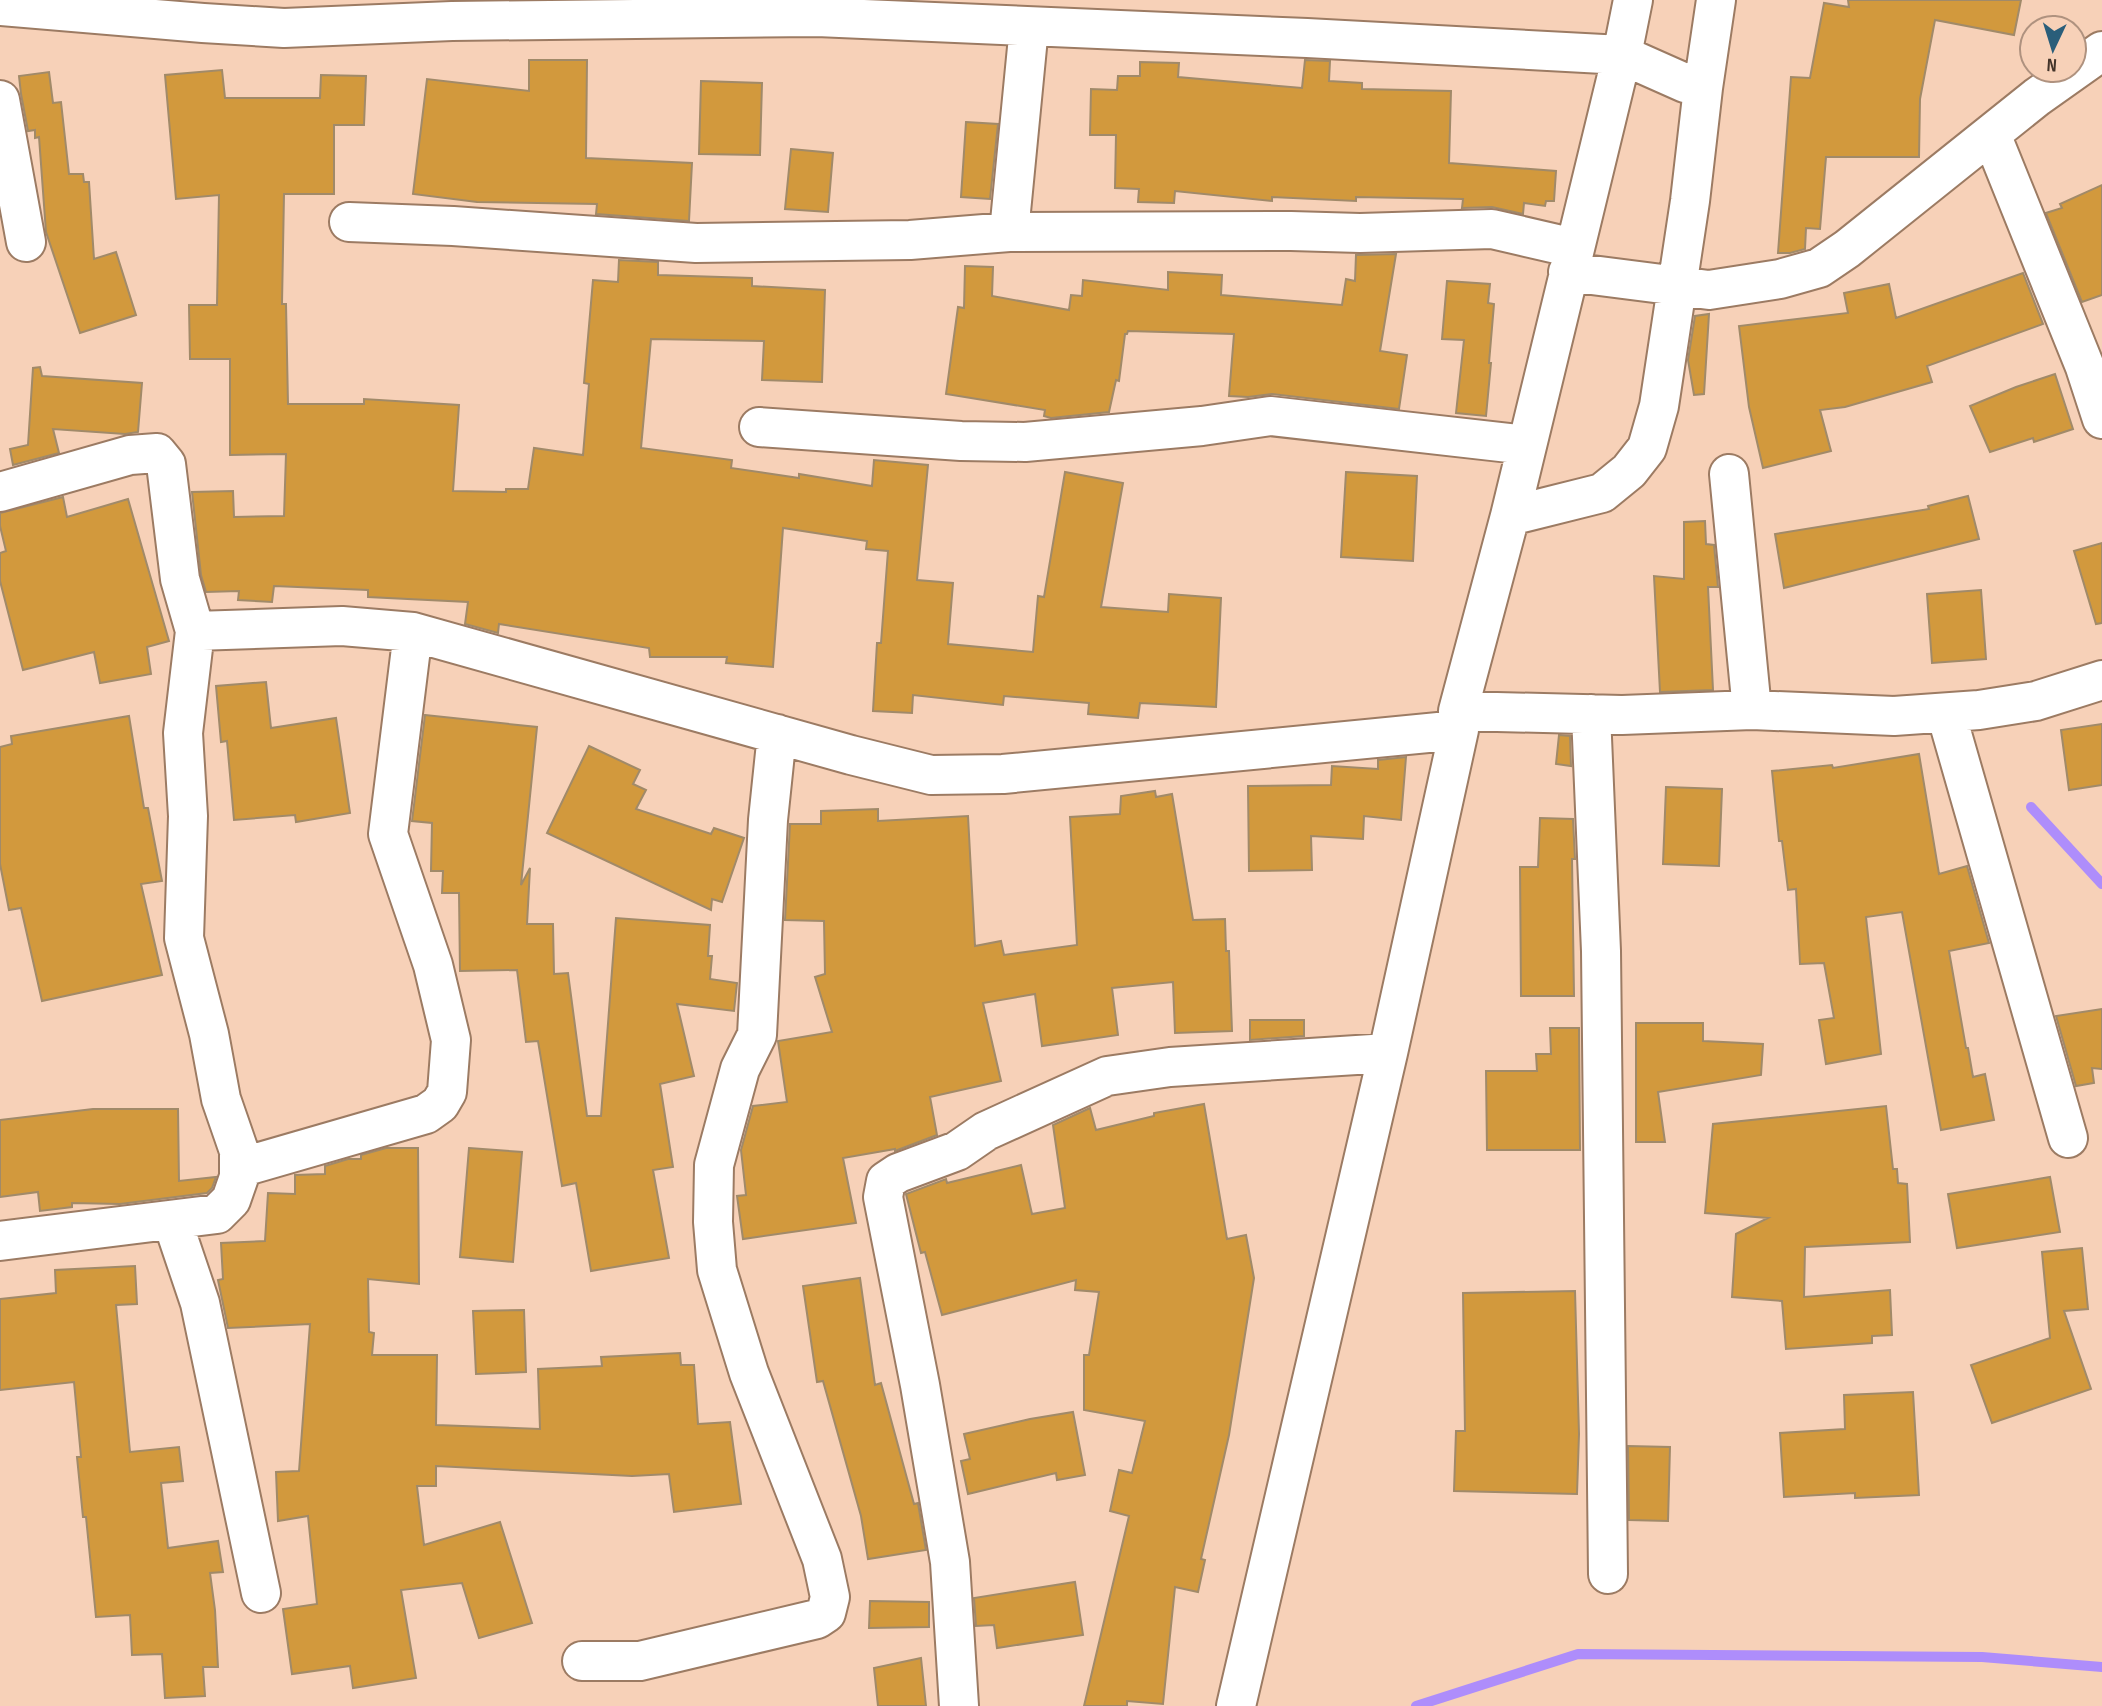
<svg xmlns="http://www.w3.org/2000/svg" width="2102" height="1706" font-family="'Sofia Sans Condensed',sans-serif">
<rect width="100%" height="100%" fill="#f7d1b8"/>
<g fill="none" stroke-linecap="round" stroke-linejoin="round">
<path stroke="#ae8dfb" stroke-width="10" d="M2031 807 2102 884
M1416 1706 1578 1654 1982 1657 2102 1667"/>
</g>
<path fill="#d2993d" stroke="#a18a69" stroke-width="2" d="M1848 0H2021L2014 35 1935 20 1920 99 1919 157H1826L1820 229 1806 228 1805 249 1790 253H1778L1791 77 1810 78 1824 3 1849 7Z
M529 60H587L586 158 692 163 689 221 596 214 597 204 477 202 413 194 427 79 529 91Z
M1305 60 1330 61 1329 81 1362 83V89L1451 91 1449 163 1556 171 1554 201H1546L1545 206 1524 203 1523 214 1492 207 1462 208 1463 199 1356 197V201L1272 197V201L1175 191 1174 203 1138 202 1139 189 1115 188 1116 135H1090L1091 89 1117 90 1118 76H1140V62L1179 63 1178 77 1302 88Z
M222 70 225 98H320L321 75 366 76 364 125H334V194H284L282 304H286L288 404H364V399L459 405 453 491 506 492V489H528L534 448 583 455 589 384 584 383 593 280 618 282 619 260 658 262V275L752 278V286L825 290 822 382 762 380 764 341 651 339 641 448 732 460 731 468 799 478V474L872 486 874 460 928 465 917 580 953 583 948 644 1033 652 1038 596 1044 597 1065 472 1123 483 1101 607 1168 612 1169 594 1221 598 1216 707 1140 703 1138 718 1088 714 1089 703 1004 696 1003 705 913 695 912 713 873 711 877 643H881L888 551 866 549 867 541 783 528 773 667 726 663 727 657H650L649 648 499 624 498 633 465 624 468 602 368 597V590L274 586 272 602 238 600 239 591 206 592 201 575 192 492 233 491 234 517 284 516 286 454 230 455V359H190L189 305H217L219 195 176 199 165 75Z
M49 72 53 103 61 102 69 174H83L84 182H89L94 259 116 252 136 315 80 333 46 232 39 137 35 138V130L28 131 21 94 19 76Z
M701 81 762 83 760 155 699 154Z
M966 122 998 124 990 199 961 197Z
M791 149 833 153 828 212 785 209Z
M2102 185V295L2082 302 2046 213 2062 208 2060 204Z
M1396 254 1380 351 1407 355 1399 409 1272 394 1248 397 1229 396 1234 334 1128 331 1127 334H1125L1119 381 1116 380 1109 412 1051 418 1044 416 1045 410 946 394 958 307 964 308 965 266 993 267 992 296 1069 310 1071 295 1082 296 1083 280 1168 290V272L1222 275 1221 295 1342 305 1346 279 1355 281 1356 255Z
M2023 273 2043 324 1927 366 1932 382 1845 407 1820 410 1831 451 1763 468 1749 407 1739 326 1848 313 1844 293 1889 284 1896 318Z
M1447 281 1490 284 1488 303 1494 304 1489 363H1491L1486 416 1456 413 1464 340 1442 339Z
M1709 314 1704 394 1694 395 1688 360 1695 316Z
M40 367 42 376 142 383 138 432 125 434 53 429 59 453 13 465 10 449 28 445 33 368Z
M2055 374 2073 429 2034 442 2033 438 1990 452 1970 406 2016 387Z
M1346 472 1417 476 1413 561 1341 557Z
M1968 496 1979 539 1784 588 1775 534 1929 509 1928 506Z
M63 497 67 517 128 499 169 641 147 647 151 674 100 683 94 652 23 670 0 581V553L6 551 0 526V513Z
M1705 521 1706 544 1714 545 1718 587H1708L1713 690 1660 692 1654 576 1684 579V522Z
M2102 543V623L2096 624 2074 551Z
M1981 590 1986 659 1932 663 1927 594Z
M266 682 271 728 336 718 350 813 296 822 295 815 234 820 227 741 221 742 216 686Z
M425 715 537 727 521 885 530 868 527 924H553L554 974 568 973 587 1116H601L616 918 710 925 708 956H712L710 979 737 983 734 1011 677 1004 694 1076 660 1084 673 1167 653 1170 669 1258 591 1271 576 1183 562 1186 538 1041 526 1042 517 970 460 971 459 893H442L443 871H431L432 823 412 821Z
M129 716 144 808H148L162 881 141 884 162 975 42 1001 21 908 9 910 0 864V747L12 744 11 736Z
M2102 724V785L2069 790 2061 730Z
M1559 735 1570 736 1571 766 1556 764Z
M589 746 640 770 633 784 646 790 636 809 711 834 714 828 744 838 722 902 712 899 711 910 547 833Z
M1919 754 1939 874 1967 866 1989 943 1949 951 1966 1048H1968L1973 1077 1985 1074 1994 1120 1941 1130 1902 912 1866 917 1881 1054 1826 1064 1819 1020 1834 1018 1824 963 1800 964 1796 889 1788 890 1782 841H1779L1772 771 1832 765 1833 768Z
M1406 757 1401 820 1364 816 1363 839 1311 836 1312 870 1249 871 1248 786 1331 785 1332 766 1378 769V760Z
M1666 787 1722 789 1719 866 1663 864Z
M1155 791 1156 797 1172 794 1193 920 1225 919 1226 951H1229L1232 1031 1175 1033 1173 982 1112 988 1118 1035 1042 1046 1035 994 983 1003 1001 1081 930 1097 937 1135 895 1151V1149L843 1158 856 1223 743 1239 737 1196 746 1195 741 1150 753 1106 787 1102 778 1041 832 1032 815 977 825 974 824 921 785 920 790 824H821V811L878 809V821L968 816 975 946 1001 941 1004 955 1077 945 1070 817 1120 814 1121 796Z
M1540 818 1573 819 1575 859H1572L1574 996H1521L1520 867H1538Z
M2102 1009V1069L2092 1068 2094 1083 2076 1086 2056 1016Z
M1250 1020H1304V1036L1250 1040Z
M1636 1023H1703V1041L1763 1044 1761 1075 1658 1092 1665 1142H1636Z
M1550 1028H1579L1580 1150H1487L1486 1071H1537L1536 1054H1551Z
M1204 1104 1227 1239 1246 1235 1254 1278 1229 1435 1201 1559 1205 1560 1198 1592 1175 1587 1163 1704 1127 1701V1706H1084L1129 1516 1110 1511 1119 1470 1132 1473 1145 1421 1084 1410V1355H1089L1099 1292 1075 1290 1076 1280 942 1315 925 1252 921 1253 906 1194 946 1179 947 1183 1021 1165 1032 1214 1065 1208 1053 1125 1090 1108 1096 1130 1154 1116V1113Z
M1886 1106 1893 1169H1897L1898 1183 1907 1184 1910 1242 1805 1247 1804 1297 1890 1290 1892 1335 1872 1336V1343L1786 1349 1782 1301 1732 1297 1736 1234 1768 1218 1705 1213 1713 1124Z
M93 1109H178L179 1181 216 1177 212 1188 207 1193 120 1204 72 1203V1207L40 1211 38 1192 0 1197V1120Z
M386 1148H418L419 1284 368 1279 369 1332 374 1333 372 1355H437L436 1425 540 1429 538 1369 602 1366 601 1357 680 1353 681 1365H694L698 1424 730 1422 741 1504 674 1512 669 1474 632 1476 436 1466V1486H417L424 1545 500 1522 532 1623 479 1638 462 1583 401 1590 416 1678 353 1688 350 1666 292 1674 283 1609 317 1604 308 1516 278 1521 276 1472 299 1471 310 1324 228 1328 218 1280 223 1279 221 1243 265 1241 268 1193 295 1194V1175L325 1174V1166L348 1159H361V1155Z
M469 1148 522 1152 513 1262 460 1257Z
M2050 1177 2060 1232 1957 1248 1948 1194Z
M2082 1248 2088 1309 2064 1311 2091 1389 1992 1423 1971 1365 2050 1338 2042 1252Z
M135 1266 137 1304 116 1305 130 1452 179 1447 183 1481 161 1483 168 1548 218 1541 223 1572 210 1573 215 1610 218 1667H203L205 1696 165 1698 162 1654 132 1655 130 1615 96 1617 86 1517H83L77 1457H81L74 1382 0 1390V1299L56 1293 55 1270Z
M860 1278 875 1385 881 1383 914 1504 918 1503 926 1550 868 1559 861 1516 823 1381 817 1382 803 1286Z
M1575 1291 1579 1434 1577 1494 1454 1491 1456 1431H1465L1463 1293Z
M524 1310 526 1372 476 1374 473 1311Z
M1913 1392 1919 1495 1855 1498V1493L1784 1497 1780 1433 1845 1429 1844 1395Z
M1073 1412 1085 1475 1057 1480 1056 1473 968 1494 961 1461 970 1459 964 1434 1030 1419Z
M1628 1446 1670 1447 1668 1521 1629 1520Z
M1075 1582 1083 1635 997 1648 994 1625 976 1626 974 1598Z
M870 1601 929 1602V1627L869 1628Z
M921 1658 926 1706H878L874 1668Z"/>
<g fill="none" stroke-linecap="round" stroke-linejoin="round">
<g stroke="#9c7b63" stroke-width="42">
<path id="minor" d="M0 6 203 23 284 28 452 21 817 17 1307 38 1622 55 1685 83 1703 88 1690 201 1659 406 1647 448 1629 471 1602 493 1510 516
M1703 88 1716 0
M0 100 26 242
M1991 134 2085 367 2102 419
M349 222 453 226 696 243 910 240 1009 232 1291 231 1360 233 1492 229 1574 248
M1009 232 1029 27
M1568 272 1709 290 1780 279 1819 268 1847 249 2037 97 2102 51
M759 427 961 441 1025 442 1202 426 1270 416 1527 445
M1729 474 1752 710
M0 492 130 455 157 453 166 464 180 579 195 631 183 733 188 816 184 938 209 1034 221 1099 239 1151V1177L231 1200 217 1214 0 1241
M195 631 342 626 413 632 851 755 931 775 1003 774 1459 730
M1458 711 1622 715 1752 710 1894 716 1979 710 2036 701 2102 680
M1946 713 2068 1138
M1591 714 1601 951 1608 1574
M239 1168 426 1114 440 1104 447 1092 451 1040 433 965 388 834 413 632
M172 1220 200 1303 261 1593
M582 1661H640L817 1619 826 1613 830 1597 822 1559 749 1373 717 1270 713 1222 714 1165 740 1069 757 1035 768 820 777 734
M959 1706 950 1562 920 1385 883 1197 886 1181 898 1173 957 1151 986 1131 1107 1076 1170 1067 1388 1053
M1236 1706 1388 1053 1459 730 1458 711 1510 516 1622 55 1633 0"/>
</g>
<use href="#minor" stroke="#fff" stroke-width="38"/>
</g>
<g transform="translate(2053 49) rotate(184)"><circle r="33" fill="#f7d1b8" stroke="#af927f" stroke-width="2"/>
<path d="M0-5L12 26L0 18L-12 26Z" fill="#2a5e7a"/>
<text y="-10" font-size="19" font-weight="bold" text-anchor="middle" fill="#43342a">N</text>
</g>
</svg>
